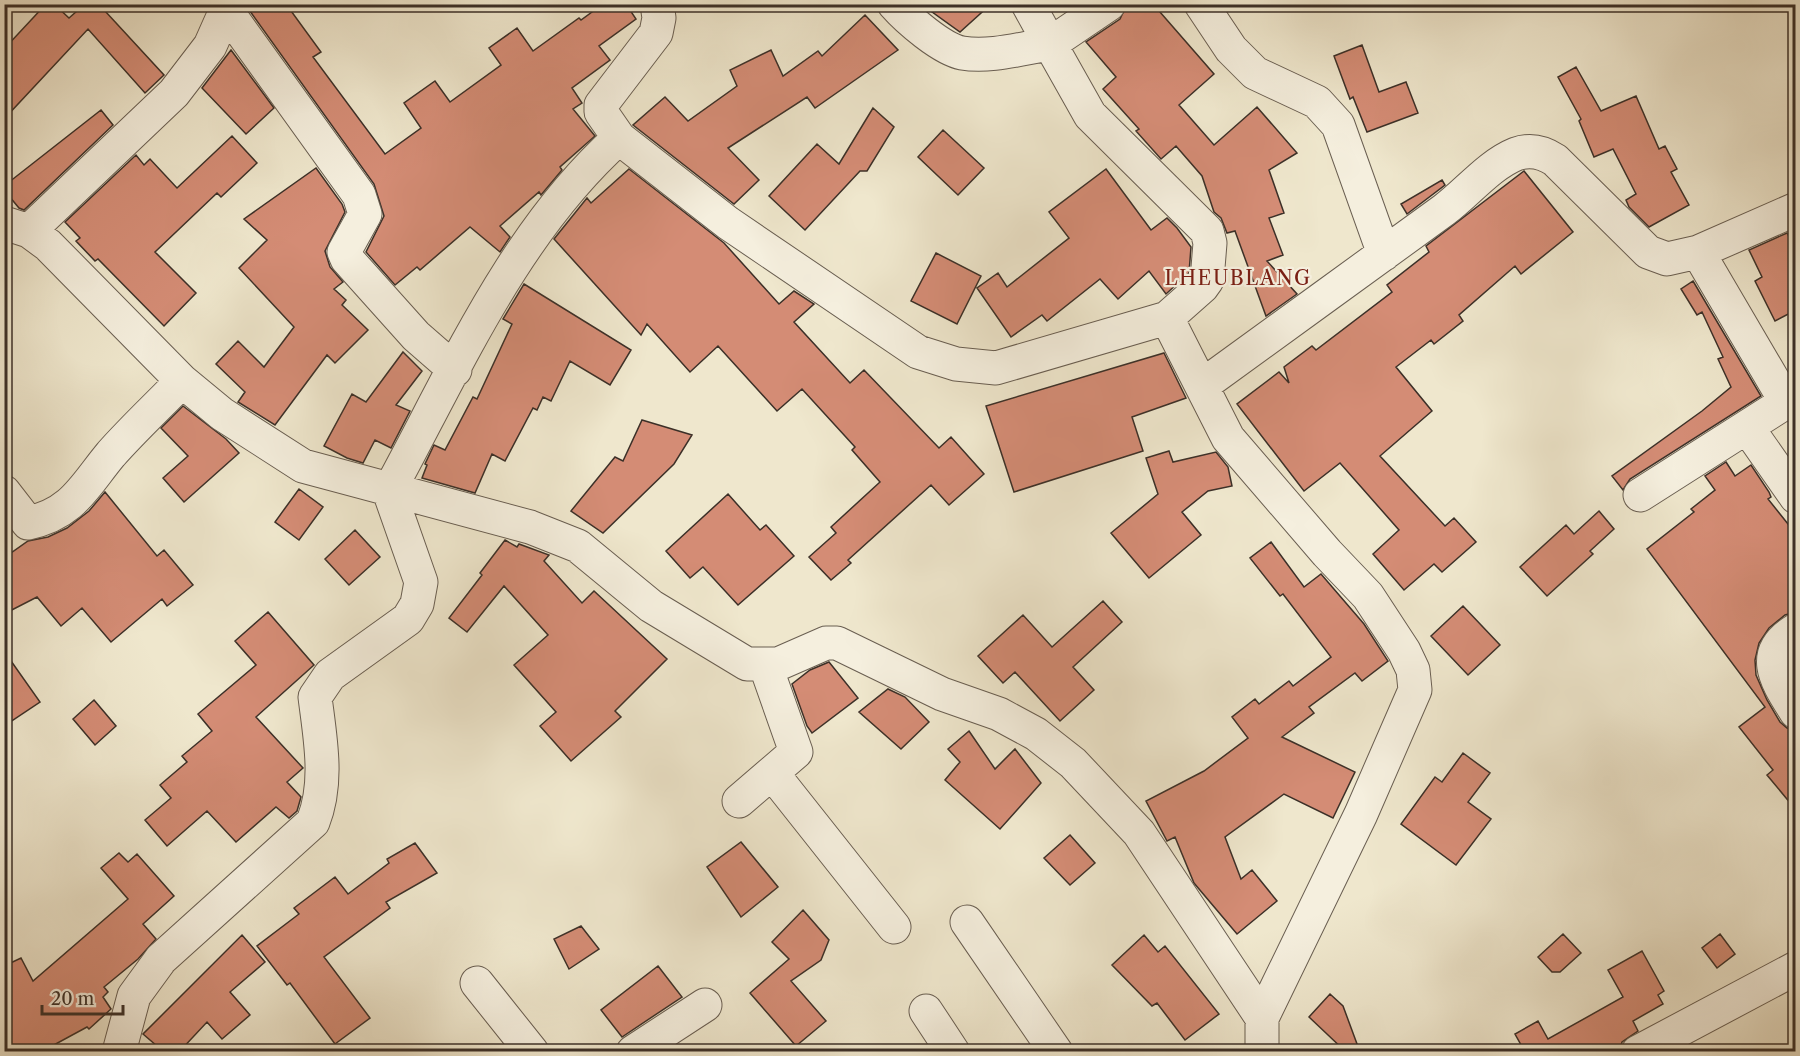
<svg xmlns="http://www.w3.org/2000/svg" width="1800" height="1056" font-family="'Libre Caslon Text',serif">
<rect width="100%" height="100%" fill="#efe7cd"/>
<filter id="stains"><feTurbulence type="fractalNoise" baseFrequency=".00333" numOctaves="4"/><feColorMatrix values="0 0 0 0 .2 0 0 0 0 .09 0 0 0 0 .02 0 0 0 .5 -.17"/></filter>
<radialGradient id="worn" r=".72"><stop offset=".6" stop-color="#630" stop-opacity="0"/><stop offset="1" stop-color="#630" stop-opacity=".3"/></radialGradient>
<path fill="#d48c75" stroke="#3c3028" stroke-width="1.5" d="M46 4H54L69 18 85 4H111L105 11 164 75 145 93 88 29 4 119V49Z
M250 4H286L321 52 313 57 385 154 421 128 404 103 435 81 450 102 501 65 489 48 517 28 533 51 579 18 581 20 603 4H626L636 19 599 46 610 60 572 88 582 103 573 109 595 136 560 167 562 170 541 195 539 192 500 226 510 237 500 252 470 227 420 270 417 267 395 285 366 252 384 216 374 184 247 7Z
M921 4H991L960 32Z
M1127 4H1153L1214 74 1179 105 1214 145 1257 107 1297 153 1269 170 1284 213 1269 218 1283 255 1267 261 1297 294 1266 316 1235 231 1227 233 1221 218 1214 212 1202 176 1176 146 1161 159 1136 131 1139 129 1103 89 1116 77 1086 42 1120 19Z
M865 15 898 50 815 108 807 97 728 148 759 180 734 204 633 125 665 97 688 121 737 86 730 70 771 50 783 76 818 51 822 56Z
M1362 45 1379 92 1406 82 1418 113 1367 132 1353 97 1350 99 1334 56Z
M231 50 274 108 246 134 202 88Z
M1576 67 1601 111 1636 96 1659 149 1665 146 1677 169 1671 172 1689 205 1649 227 1629 207 1626 200 1636 194 1613 149 1594 157 1579 121 1581 119 1558 77Z
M873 108 894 127 867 171H860L805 230 769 196 817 144 839 164Z
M101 110 113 125 24 210 19 208 4 190V186Z
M943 130 984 168 958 195 918 157Z
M232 136 257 163 221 197 217 193 155 252 196 293 164 326 98 259 95 261 76 241 80 238 65 222 136 155 144 165 150 159 177 188Z
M316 168 342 204 345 212 325 251 330 267 343 282 334 289 346 300 342 305 368 330 335 363 327 355 275 425 238 402 245 392 216 364 238 341 264 367 294 327 239 268 267 240 244 219Z
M629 169 724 243 779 304 794 291 814 304 794 322 850 383 864 370 939 448 951 437 984 474 949 505 931 485 848 560 851 563 831 580 809 557 836 533 831 527 880 482 852 450 855 447 802 389 777 411 718 346 690 372 647 324 641 335 554 239 587 198 591 203Z
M1106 169 1151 230 1167 218 1177 228 1191 247 1189 273 1166 294 1149 271 1118 299 1100 279 1047 321 1042 315 1011 337 977 288 998 273 1007 287 1069 238 1049 212Z
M1524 171 1573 232 1521 274 1515 266 1459 315 1463 321 1434 344 1431 340 1396 367 1432 411 1380 456 1445 526 1454 518 1476 542 1442 572 1434 564 1404 590 1373 554 1399 530 1340 463 1304 491 1237 404 1279 372 1289 383 1284 367 1312 346 1316 350 1392 292 1387 285 1429 252 1426 246Z
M1442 180 1445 185 1407 214 1401 204Z
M1787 233 1796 250V310L1775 321 1755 281 1762 277 1749 250Z
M936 253 981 276 957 324 911 301Z
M1693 281 1761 396 1630 479 1623 490 1612 476 1702 411 1731 387 1718 359 1723 357 1702 312 1697 315 1681 289Z
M524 284 631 350 610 385 570 361 551 401 543 397 537 410 533 408 505 461 492 454 475 493 422 478 427 465 425 464 434 445 445 450 473 397 477 399 512 324 503 319Z
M403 352 422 371 396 405 410 411 391 448 375 440 363 463 347 458 324 446 352 394 366 402Z
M1164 353 1186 398 1132 417 1143 451 1014 492 986 406Z
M183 406 226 439 239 453 184 502 163 478 188 456 161 428Z
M642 420 692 435 674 464 603 533 571 511 615 457 623 461Z
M1169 451 1173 462 1216 452 1228 467 1232 486 1208 491 1182 512 1201 535 1149 578 1111 533 1158 494 1146 458Z
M1726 462 1735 476 1751 465 1769 492 1771 497 1768 499 1796 534V612L1785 615 1769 628 1759 643 1755 660 1756 675 1767 700 1780 722 1787 728 1796 731V810L1767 775 1773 770 1739 727 1765 707 1647 549 1694 512 1691 509 1715 490 1705 476Z
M299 489 323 507 299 540 275 522Z
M105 492 157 556 164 550 193 585 167 606 162 599 111 642 82 608 61 626 37 597 4 614V558L28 541 48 537 67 528 89 511Z
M728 494 760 530 766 525 794 556 738 605 703 567 690 578 666 551Z
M1599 511 1614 529 1590 551 1593 554 1547 596 1520 567 1566 525 1574 534Z
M355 530 380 557 349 585 325 559Z
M505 540 517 547 519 544 549 555 544 561 582 603 594 591 667 659 615 711 621 717 571 761 540 726 556 712 514 665 548 635 504 586 467 632 449 618 482 575 480 573Z
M1271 542 1304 587 1321 574 1364 624 1388 661 1362 681 1355 673 1309 707 1314 713 1282 737 1355 772 1333 818 1284 794 1225 837 1241 879 1252 870 1277 901 1237 934 1194 883 1175 837 1167 841 1146 801 1204 771 1248 738 1232 717 1255 699 1259 704 1289 681 1293 686 1331 657 1283 594 1280 596 1250 558Z
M1103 601 1122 622 1073 667 1094 690 1060 721 1015 672 1003 683 978 656 1023 615 1052 647Z
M1463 606 1500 645 1468 675 1431 636Z
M268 612 314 665 256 717 303 768 287 782 301 797 297 811 289 818 276 807 236 842 207 811 167 846 145 820 171 798 160 785 187 762 182 756 212 731 198 714 256 665 235 641Z
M4 651 40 702 4 726Z
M829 662 858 698 812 733 807 726 792 684 810 670Z
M888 689 905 697 929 722 901 749 859 712Z
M94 700 116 726 95 745 73 719Z
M969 731 995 769 1015 749 1041 783 1000 829 945 780 960 762 948 749Z
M1463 753 1490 773 1468 802 1491 819 1456 865 1401 824 1435 777 1442 782Z
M1070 835 1095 863 1070 885 1044 858Z
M741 842 778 887 741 917 707 867Z
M415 843 437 873 386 902 390 908 324 957 370 1018 335 1044 290 983 287 985 257 946 299 914 294 908 335 877 348 894 389 863 387 859Z
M119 853 128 862 137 854 174 896 143 924 156 939 138 959 104 987 108 992 103 997 111 1009 89 1029 87 1027 41 1052H4V966L21 958 33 981 128 899 101 868Z
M803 910 829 940 821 960 791 981 826 1021 796 1046 750 993 789 959 772 942Z
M581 926 599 949 569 969 554 939Z
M1563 934 1581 953 1560 972H1552L1538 957Z
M1720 934 1735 954 1717 968 1702 948Z
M242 935 265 962 230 992 250 1015 222 1039 207 1022 179 1052H164L143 1034Z
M1144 935 1158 952 1165 946 1219 1014 1185 1040 1157 1003 1152 1006 1112 965Z
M1642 951 1664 991 1658 995 1663 1004 1633 1021 1638 1031 1622 1042 1620 1048 1613 1052H1525L1515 1034 1538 1021 1548 1039 1623 997 1608 970Z
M658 966 682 997 622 1037 601 1010Z
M1330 994 1343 1006 1360 1052H1346L1309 1017Z"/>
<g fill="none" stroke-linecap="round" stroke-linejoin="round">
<g stroke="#695e51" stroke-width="35">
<path id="minor" d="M657 4 659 18 656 33 601 105V112L619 138 728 223 918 352 956 364 996 368 1167 318 1202 287 1207 280 1210 243 1207 231 1090 115 1050 44C1023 48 990 58 962 53 942 49 908 20 894 4
M1028 4 1050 44 1109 4
M1201 4 1231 49 1255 73 1317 102 1338 125 1384 254
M226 10 359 195 365 214 344 252 347 259 416 336 455 370
M4 223 29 231 48 245 182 381 222 414 303 466 530 527 578 546 651 606 747 664H778L826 643H837L942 694 999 714 1036 734 1073 763 1139 833 1262 1018
M29 231 174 93 210 46 226 10 224 4
M1167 318 1228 438 1327 553 1368 596 1404 651 1413 670 1415 690 1361 814 1262 1018V1052
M1203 385C1283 327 1364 268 1444 210 1467 193 1489 165 1516 154 1530 149 1543 152 1555 160L1648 252 1667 259 1698 252 1796 209
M1747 427 1796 497
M4 492 28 523C73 514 85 485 111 454 133 429 159 405 182 381
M1640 495 1786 402 1698 252
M1796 630C1756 654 1778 683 1796 712
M772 773 894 927
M739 801 796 752 765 664
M967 922 1056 1052
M477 983 532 1052
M926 1011 953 1052
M119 1052 134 996 161 959 313 822C329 782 320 738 315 697L330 675 408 619 417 604 421 582 389 491C456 368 514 232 619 138
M633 1052 705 1005
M1638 1052 1796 968"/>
</g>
<use href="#minor" stroke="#f5efde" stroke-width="33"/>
</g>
<g text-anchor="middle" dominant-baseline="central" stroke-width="4.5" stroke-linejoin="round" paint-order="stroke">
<g font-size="20" letter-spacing="1.5" fill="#7a1f14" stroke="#f5efde">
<text x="1238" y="278">LHEUBLANG</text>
</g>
</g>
<rect width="1800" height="1056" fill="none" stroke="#efe7cd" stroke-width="24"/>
<rect x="6" y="6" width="1788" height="1044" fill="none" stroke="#3c3028" stroke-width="3"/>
<rect x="12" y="12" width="1776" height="1032" fill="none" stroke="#3c3028" stroke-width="1.5"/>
<path d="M42 1005v9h81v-9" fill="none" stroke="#3c3028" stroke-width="3"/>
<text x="51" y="1005" font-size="18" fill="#3c3028" stroke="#f5efde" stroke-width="4.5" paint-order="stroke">20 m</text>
<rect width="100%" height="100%" filter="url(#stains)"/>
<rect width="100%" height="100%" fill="url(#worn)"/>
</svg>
